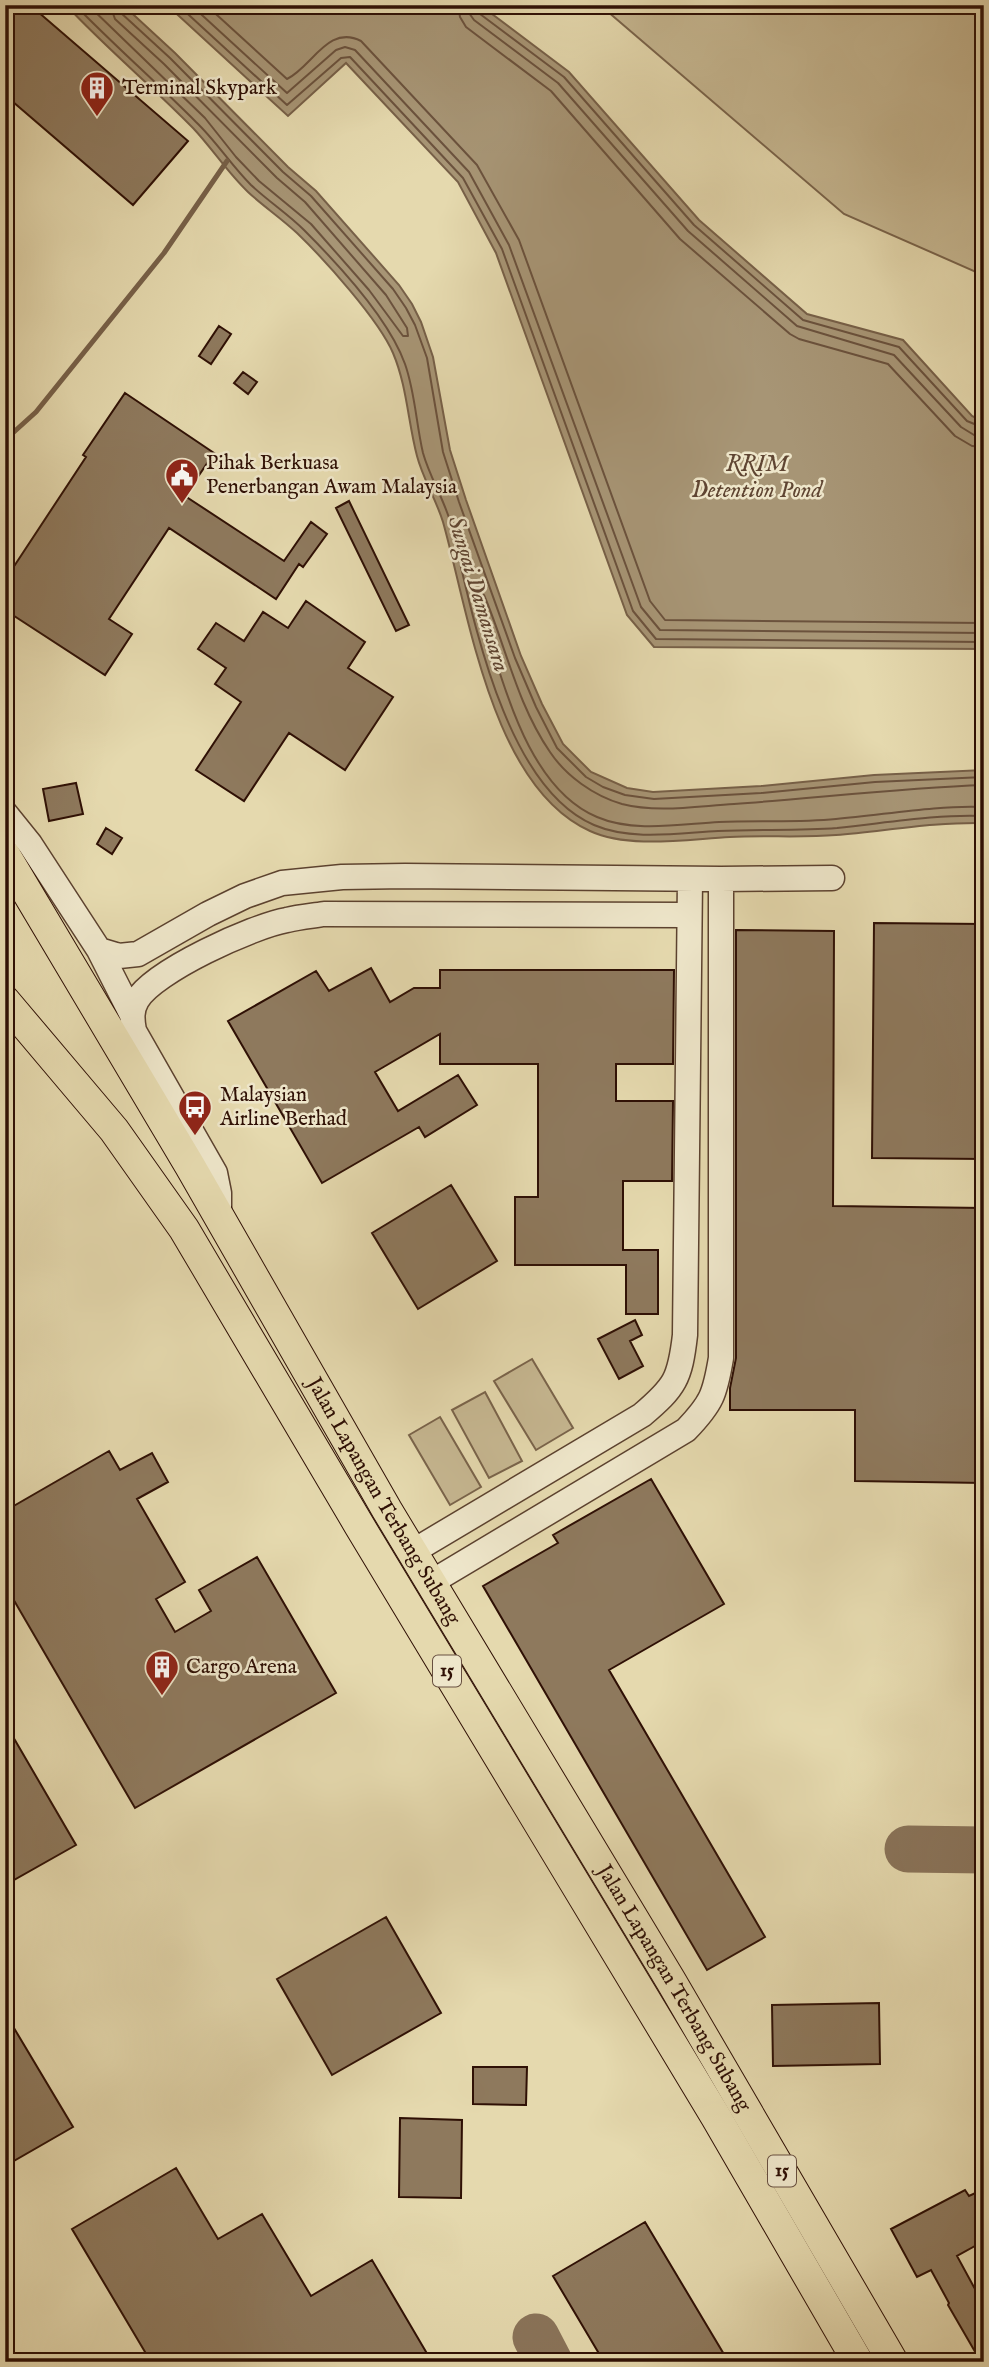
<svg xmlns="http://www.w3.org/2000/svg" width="989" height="2367" font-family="'IM FELL English',serif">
<rect width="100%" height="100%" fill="#e5d9ae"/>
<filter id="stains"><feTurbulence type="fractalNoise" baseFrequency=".00286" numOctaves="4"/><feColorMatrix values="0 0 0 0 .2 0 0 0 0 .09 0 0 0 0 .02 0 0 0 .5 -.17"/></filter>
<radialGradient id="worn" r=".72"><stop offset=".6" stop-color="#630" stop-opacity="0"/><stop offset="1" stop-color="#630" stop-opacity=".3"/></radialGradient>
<path fill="#c6b791" stroke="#7a644b" stroke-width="2" d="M600 5H984V280L974 271 844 214Z
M532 1359 573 1428 536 1450 494 1381Z
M485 1392 522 1461 489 1478 452 1410Z
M440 1417 481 1487 450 1505 409 1435Z"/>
<path fill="#a79575" stroke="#776048" stroke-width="2" d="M66 5H123L175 53 288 167 316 191 399 285 412 304 421 322 433 357 450 450 466 500 521 656 542 704 563 744 591 772 627 788 653 792 761 786 874 775 984 770V823C934 822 885 831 836 835 801 838 765 835 730 837 688 839 629 849 590 831 492 787 469 614 443 522 436 499 423 479 417 456 408 422 407 386 393 353 379 320 324 259 297 233 281 218 263 206 248 192 227 172 212 148 193 128 152 86 106 48 66 5Z
M167 5H480L569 72 699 220 807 314 903 340 972 416 984 422V649L654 647 627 615 496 253 458 182 346 63 288 116Z"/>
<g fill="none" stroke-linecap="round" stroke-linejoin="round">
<path stroke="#6b523d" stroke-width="2" d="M75 5C114 45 156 82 196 122 216 141 231 165 251 185 268 201 288 214 304 230 338 264 389 319 405 364 415 392 416 423 423 453 430 478 444 499 451 524 472 611 503 786 594 825 631 841 679 833 718 831 758 829 798 831 837 828 886 823 935 814 984 816
M88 5 205 118 236 157 259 181 311 224 369 290 403 336H408L407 328 386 295 305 202 277 178 164 64 115 19 110 5
M119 5 121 13 170 58 283 172 311 196 393 289 406 308 415 325 427 358 443 452 459 502 515 658 536 707 557 748 586 777 603 787 625 795 654 799 761 793 875 782 984 777
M178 5 287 105 341 58 350 57 463 178 502 249 633 611 656 639 984 642
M191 5 287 93 336 50 345 47 355 50 469 172 509 245 641 607 660 630 984 633
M206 5 287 79C312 67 328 24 361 41L477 165 519 240 650 601 665 620 984 623
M458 5 460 17 466 27 551 91 680 239 790 334 799 339 888 364 955 436 972 446 984 447
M468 5 469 13 474 20 558 83 688 231 797 326 894 355 961 427 974 435 984 437
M477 5 480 14 564 77 694 225 803 320 899 347 967 421 984 428
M984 785C900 788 817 798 734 804 698 806 657 813 622 804 594 796 566 776 550 752 517 704 506 647 484 595L481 593 478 595C480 614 487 633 493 651 510 708 537 792 597 817 634 833 681 824 719 822 758 820 797 823 836 819 884 815 935 805 984 807"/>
<path stroke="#776048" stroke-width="5" d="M5 440 36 412 164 253 227 161"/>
<path stroke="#8a745a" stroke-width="47" d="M908 1849 984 1850
M536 2337 549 2362"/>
</g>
<path fill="#8e795d" stroke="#2f1005" stroke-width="2" d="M5 5H30L188 141 133 205 5 95Z
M219 326 231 334 211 364 199 356Z
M243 372 257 382 248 394 234 383Z
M125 393 214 453 185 496 284 561 311 522 327 534 303 567 299 564 276 599 169 528 109 619 132 634 105 675 5 610V580L86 457 83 455Z
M349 501 409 625 396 631 336 508Z
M306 601 365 642 348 668 393 697 345 770 289 733 244 801 196 770 241 702 215 684 226 668 198 649 216 623 244 641 263 612 288 628Z
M76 783 83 814 49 821 43 789Z
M106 828 122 838 112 854 97 844Z
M874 923 984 924V1159L872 1158Z
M736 930 834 931 833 1206 984 1208V1483L855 1481V1410H730V1388L736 1358Z
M371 968 390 1002 414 988H440V970H674L673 1064H616V1101H673L672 1181H623V1250H658V1314H626V1265H515V1197H538V1064H440V1034L375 1072 398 1111 458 1075 477 1105 425 1137 419 1127 322 1183 228 1021 316 971 329 991Z
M451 1185 497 1261 418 1309 372 1233Z
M635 1320 642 1335 630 1341 643 1366 619 1379 598 1339Z
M109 1451 120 1470 152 1453 168 1482 137 1499 185 1582 156 1599 175 1632 211 1611 199 1590 257 1557 336 1693 135 1808 5 1585V1511Z
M651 1479 724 1604 609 1670 765 1937 707 1970 483 1586 558 1543 553 1535Z
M5 1723 76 1845 5 1885Z
M386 1917 441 2013 332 2075 277 1979Z
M879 2003 880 2064 773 2066 772 2005Z
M5 2013 73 2127 5 2166Z
M473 2067H527L526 2105 473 2104Z
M400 2118 462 2120 461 2198 399 2197Z
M176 2168 218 2239 262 2214 311 2296 372 2260 432 2362H151L72 2229Z
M984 2189V2241L957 2256 975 2289 984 2284V2362H981L948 2305 949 2303 931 2270 917 2277 891 2229 965 2190 969 2196Z
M645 2222 725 2356 715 2362H604L553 2276Z"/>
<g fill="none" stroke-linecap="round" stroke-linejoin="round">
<g stroke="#5c422f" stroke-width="27">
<path id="minor" d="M5 813 30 844 99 950 119 956 138 954 208 914 245 896 282 883 342 877 405 876 721 879 832 878
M99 950 132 1015
M219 1216V1193L215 1173 134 1031C132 1020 131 1010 137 1000 154 971 253 926 287 920 299 917 311 916 324 914L689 915
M412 1552 642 1415C675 1387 680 1379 685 1335L690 879
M430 1583 686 1430C712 1403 715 1394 721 1358V879"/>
</g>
<g stroke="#2f1005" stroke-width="32">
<g id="major">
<path id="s1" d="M5 855 190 1166 387 1510 671 1981 893 2362"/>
<path d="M5 1001 114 1130 184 1229 359 1525 716 2117 858 2362"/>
</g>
</g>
<use href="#minor" stroke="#eee6ca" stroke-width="24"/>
<use href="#major" stroke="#e5d9ae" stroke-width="30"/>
</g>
<defs>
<g id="building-pin" transform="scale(1.75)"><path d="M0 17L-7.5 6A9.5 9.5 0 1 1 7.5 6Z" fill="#8f2418" stroke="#eee6ca"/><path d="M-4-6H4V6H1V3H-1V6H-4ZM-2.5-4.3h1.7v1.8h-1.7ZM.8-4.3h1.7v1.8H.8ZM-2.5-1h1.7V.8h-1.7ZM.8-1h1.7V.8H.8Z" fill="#fff"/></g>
<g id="civic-pin" transform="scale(1.75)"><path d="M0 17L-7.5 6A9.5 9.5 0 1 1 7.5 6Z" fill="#8f2418" stroke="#eee6ca"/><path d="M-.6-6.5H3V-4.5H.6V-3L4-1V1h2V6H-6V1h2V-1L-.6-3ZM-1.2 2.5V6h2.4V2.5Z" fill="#fff"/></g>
<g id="bus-pin" transform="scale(1.75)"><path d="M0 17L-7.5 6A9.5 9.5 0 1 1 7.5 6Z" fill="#8f2418" stroke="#eee6ca"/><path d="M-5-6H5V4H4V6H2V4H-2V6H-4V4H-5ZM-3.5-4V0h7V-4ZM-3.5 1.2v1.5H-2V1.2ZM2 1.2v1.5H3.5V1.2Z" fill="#fff"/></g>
</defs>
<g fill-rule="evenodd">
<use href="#building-pin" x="97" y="88"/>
<use href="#civic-pin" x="182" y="475"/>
<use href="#bus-pin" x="195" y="1107"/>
<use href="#building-pin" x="162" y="1667"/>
</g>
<g text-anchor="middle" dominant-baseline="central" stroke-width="5" stroke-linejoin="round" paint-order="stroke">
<g fill="#eee6ca" stroke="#685040" stroke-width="2">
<rect x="433" y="1655.5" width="28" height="31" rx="5"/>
<rect x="768" y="2155.5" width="28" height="31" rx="5"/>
</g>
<g font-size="19" font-weight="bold" fill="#2f1005">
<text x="447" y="1671">15</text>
<text x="782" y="2171">15</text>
</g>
<g font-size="21" fill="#2f1005" stroke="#eee6ca" text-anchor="start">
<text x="122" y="88">Terminal Skypark</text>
<text x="206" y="463">Pihak Berkuasa<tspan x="206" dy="24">Penerbangan Awam Malaysia</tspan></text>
<text x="220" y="1095">Malaysian<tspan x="220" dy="24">Airline Berhad</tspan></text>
<text x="186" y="1667">Cargo Arena</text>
</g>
<g font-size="21" fill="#2f1005" stroke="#eee6ca">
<text stroke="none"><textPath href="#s1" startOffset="749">Jalan Lapangan Terbang Subang</textPath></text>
<text stroke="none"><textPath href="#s1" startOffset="1316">Jalan Lapangan Terbang Subang</textPath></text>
</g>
<g font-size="23" font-style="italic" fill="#5f4532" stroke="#eee6ca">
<text x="757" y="464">RRIM<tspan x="757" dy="26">Detention Pond</tspan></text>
<text transform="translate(478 594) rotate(73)">Sungai Damansara</text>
</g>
</g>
<rect width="989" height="2367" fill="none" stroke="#e5d9ae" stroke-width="28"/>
<rect x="7" y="7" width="975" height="2353" fill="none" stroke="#2f1005" stroke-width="3.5"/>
<rect x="14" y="14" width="961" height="2339" fill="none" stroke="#2f1005" stroke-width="2"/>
<rect width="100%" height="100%" filter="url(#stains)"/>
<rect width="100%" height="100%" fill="url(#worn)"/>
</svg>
